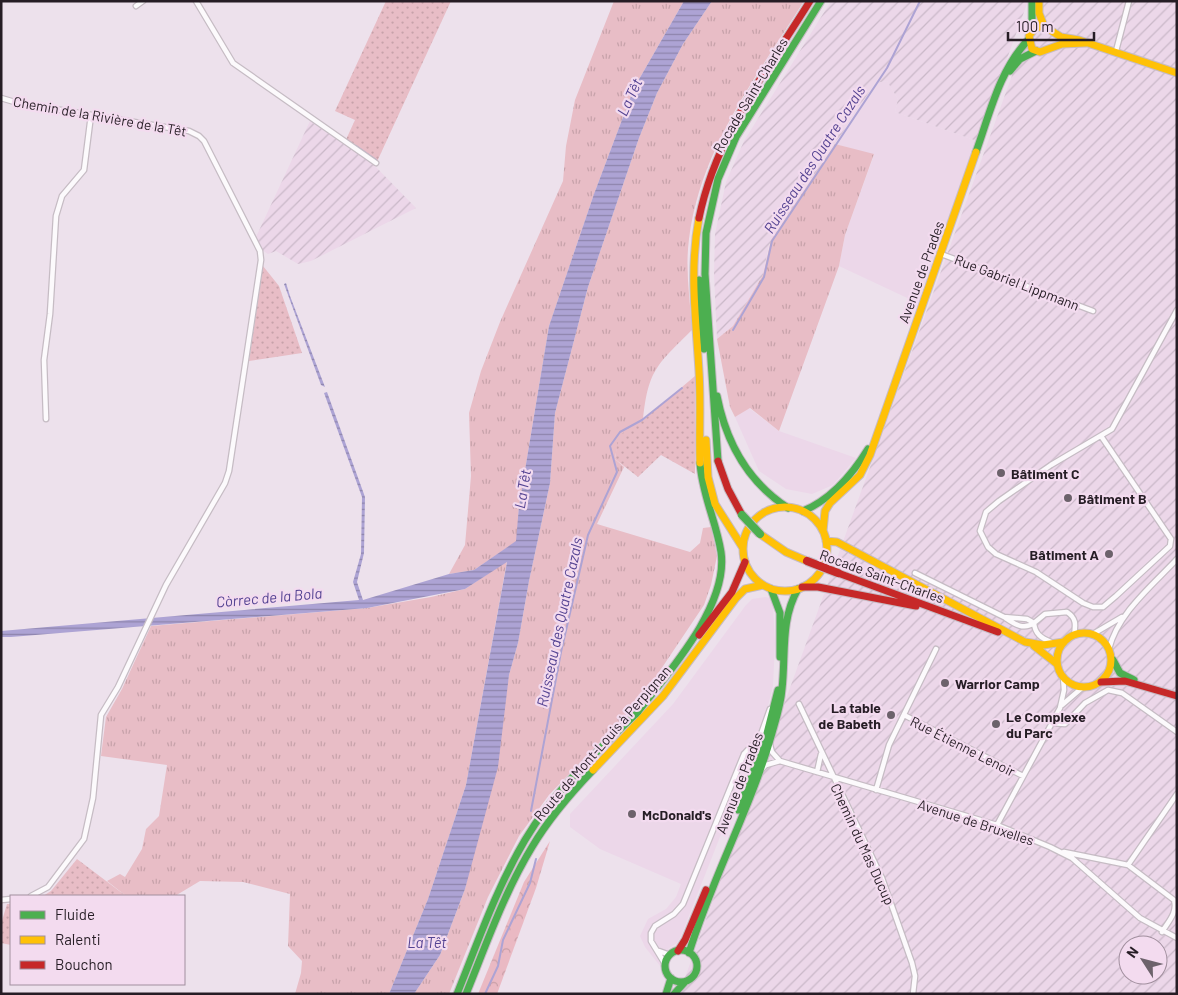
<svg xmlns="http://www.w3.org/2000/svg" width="1178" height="995" font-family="Barlow,sans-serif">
<defs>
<pattern id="industrial-furrows" width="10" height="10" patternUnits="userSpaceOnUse" patternTransform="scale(1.25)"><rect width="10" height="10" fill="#ecd7e9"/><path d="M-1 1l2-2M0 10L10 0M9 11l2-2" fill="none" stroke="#cab8c8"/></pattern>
<pattern id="grass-tufts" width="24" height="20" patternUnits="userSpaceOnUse" patternTransform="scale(1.25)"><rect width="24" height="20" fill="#e8bdc6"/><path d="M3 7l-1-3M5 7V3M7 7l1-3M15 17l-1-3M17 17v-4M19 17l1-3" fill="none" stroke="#c7a2aa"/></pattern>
<pattern id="forest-crowns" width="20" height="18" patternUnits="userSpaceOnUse" patternTransform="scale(1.25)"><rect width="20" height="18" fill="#eab9c3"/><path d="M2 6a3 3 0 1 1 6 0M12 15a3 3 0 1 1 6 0" fill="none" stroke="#c99fa7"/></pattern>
<pattern id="park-dots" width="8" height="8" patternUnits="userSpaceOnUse" patternTransform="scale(1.25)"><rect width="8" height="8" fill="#e8bdc6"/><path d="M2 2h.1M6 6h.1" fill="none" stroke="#c7a2aa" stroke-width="1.8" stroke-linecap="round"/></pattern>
<pattern id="water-rules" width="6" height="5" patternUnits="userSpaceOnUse" patternTransform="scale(1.25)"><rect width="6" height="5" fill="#ada3d4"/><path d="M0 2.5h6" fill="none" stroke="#8d84ac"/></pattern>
</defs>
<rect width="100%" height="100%" fill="#ede1ec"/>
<path fill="#ecd7e9" d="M887 81 898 99 895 112 977 141 918 303 839 266 845 235 874 155 835 144 875 83Z
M749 408 779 431 856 458 833 485 812 494 786 489 759 471 735 417Z
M765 597 770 598 773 605 775 643 773 686 762 730 681 936 677 943 668 949 661 967 645 947 640 936 648 919 666 909 676 897 681 884 600 849 570 827V814L673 704 746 605 752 599Z"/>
<path fill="url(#industrial-furrows)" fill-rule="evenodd" d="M831 1H1028L977 141 895 112 898 99 890 86 887 81 875 83 769 245 763 275 733 326 717 339 714 274 715 234 726 182 744 141Z
M1039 1H1177V994H679ZM1128 945H1158V975H1128Z
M310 121 375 166 416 208 311 261 298 264 276 251 268 254 262 250 256 237Z"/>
<path fill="url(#grass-tufts)" d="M614 1H684L634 88 594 194 549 326 519 506 517 541 474 570 449 574 465 545 471 476 469 413 481 371 500 322 563 181 566 146 575 100Z
M712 1H804C757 76 700 149 689 239 685 269 690 299 692 330 658 364 648 369 643 420 624 428 618 439 615 459L624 467 597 524 690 552 700 543 703 528 711 527 717 556 711 585 704 605 641 699 549 795 519 836 488 897 449 994H414L440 955 465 889 503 713 509 675 518 643 529 581 550 483 555 413 588 287 639 138 657 93 683 44Z
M835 144 874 154 845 235 839 266 779 431 750 408 735 417 730 407 717 339 733 326 763 275 771 240Z
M507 561 466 785 428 899 389 994H295L301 973 302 961 288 946 290 894 243 882 200 881 175 896H126L107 881 120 874 125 877 142 849 146 829 159 816 167 765 101 756 106 717 122 689 151 626 367 608 431 597 465 589Z"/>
<path fill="url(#forest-crowns)" d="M550 841 536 888 497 994H478L524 882Z"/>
<path fill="url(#park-dots)" d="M386 1H451L375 166 344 144 355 120 335 111Z
M263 266 279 286 302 353 249 361Z
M695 376V474L661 455 638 477 615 459 617 445 622 434 631 425 643 420Z
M77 859 126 896H43L51 891Z
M7 904H11V945L1 943V924Z"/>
<path fill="url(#water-rules)" d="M684 1H712L683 44 657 93 639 138 588 287 555 413 550 483 529 581 518 643 509 675 498 767 465 889 440 955 414 994H389L428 899 466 785 507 562 465 589 367 608 11 637H1V631L359 600 353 582 361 554 362 497 324 393 327 392 365 497 364 553 357 582 363 600 449 574 474 570 516 541 519 506 549 326 594 194 634 88Z
M286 283 290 296 325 387 321 385 284 284Z"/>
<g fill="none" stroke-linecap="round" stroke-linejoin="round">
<path stroke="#ada3d4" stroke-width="2" d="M356 146 376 160
M733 330 764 277 772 241 887 68 920 1
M531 811 561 652 588 535 617 472 610 446 620 432 642 420 682 388
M485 994 498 966 503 940 530 883 536 859"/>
<g stroke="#c6bcc4" stroke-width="7">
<path id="street" d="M196 1 233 63 376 163
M136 6 143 1
M1116 51 1129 1
M1 98 18 103 189 131 199 136 204 141 260 251 261 260 229 471 225 483 166 585 118 687 101 715 93 798 84 839 48 887 31 896
M941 254 1093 311
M46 419 44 360 50 314 56 216 62 196 84 170 91 115
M1101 436 1171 539 1170 546 1116 596 1103 607H1093L1083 603 1036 572 996 554 988 547 980 531 986 512 999 501 1051 465 1112 429 1177 310
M915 573 1004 617
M1004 617 1027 619 1034 623C1023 631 1013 623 1004 617Z
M1093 634 1122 617
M1051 642C1041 638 1035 634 1034 623L1045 614 1067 612C1076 618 1076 624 1074 635
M1109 649C1118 613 1152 586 1177 559
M799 704 882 878 912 963 915 976 913 994
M1062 705 1083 687
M904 715 1023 776
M1051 723 1065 724 1085 703 1108 690 1122 693 1177 732
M770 745 772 752 780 761 997 825 1050 847 1072 858 1140 918 1177 938
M744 754 753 753 758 759
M761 770 766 765 780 761
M817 772 821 754
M876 790 889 745 936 649
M997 825 1060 708 1064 690 1063 676
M1064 852 1128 865 1174 900C1178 912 1168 922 1162 932
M1128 865 1177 794
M1 900 11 899
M659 951 670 955
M665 964 651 941V933L655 926 674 914 683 904 744 754 760 737 770 709"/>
</g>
<g stroke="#c6bcc4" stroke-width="9">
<path id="fast" d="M1032 1V30
M1010 71 1020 59 1036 51
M976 152C990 113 999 71 1028 40
M699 280 704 349
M717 396C726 442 748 482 788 508
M718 461 705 274 706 233 718 179 736 137 821 1
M803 511C832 499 852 475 868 449
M771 589 780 613V657
M1113 660 1120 673 1134 680
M636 714C668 673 729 606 721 552 716 521 702 494 700 463
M738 810 764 745 778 690
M665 966a16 16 0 1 1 32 0a16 16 0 1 1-32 0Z
M689 953C712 878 751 808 772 733 776 719 781 704 782 689 786 655 780 620 798 589
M457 994C478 942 496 889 525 840 554 791 597 751 638 712
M466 994C486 945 504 893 532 847 548 820 571 793 593 770
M666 994 671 978
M674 994 685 982"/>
</g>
<g stroke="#c6bcc4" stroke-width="9">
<path id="slow" d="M1039 1V13L1044 26
M1086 43 1062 44 1040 52 1032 49 1029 36 1035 28 1044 26 1061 37 1079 40 1177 73
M699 218C689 270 696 319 699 371 701 401 699 432 700 463
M706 440 708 477 715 504 743 548
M743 549a42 42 0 1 1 84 0a42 42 0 1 1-84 0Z
M823 531 825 511 830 503 860 475 870 455 976 152
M760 534 786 552 807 561
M826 541 837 542 1025 642 1043 645 1064 642
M1057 660a27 27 0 1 1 54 0a27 27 0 1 1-54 0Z
M1034 646 1057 664
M593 770 663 696 736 598 745 589 763 585"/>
</g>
<g stroke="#c6bcc4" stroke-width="9">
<path id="jam" d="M699 218C716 135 766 72 810 1
M718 461 728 489 742 515
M838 573 998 632
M802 587H818L916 606
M699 635 732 592 745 562
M1101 682 1125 681 1177 696
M678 951 685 940 706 890"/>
</g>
<use href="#street" stroke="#fcfafc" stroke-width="4.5"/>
<use href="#fast" stroke="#4caf50" stroke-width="7"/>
<use href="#slow" stroke="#ffc107" stroke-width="7"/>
<use href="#jam" stroke="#c62828" stroke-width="7"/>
<g stroke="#c6bcc4" stroke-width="10" stroke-linecap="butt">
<path id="fast-bridge" d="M742 515 760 534"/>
</g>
<g stroke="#c6bcc4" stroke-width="10" stroke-linecap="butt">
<path id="jam-bridge" d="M807 561 838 573"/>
</g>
<use href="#fast-bridge" stroke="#4caf50" stroke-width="8"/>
<use href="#jam-bridge" stroke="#c62828" stroke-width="8"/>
</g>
<g fill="#6c626b" stroke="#f3dbef" stroke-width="2">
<circle cx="1001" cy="473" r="5"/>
<circle cx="1068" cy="498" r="5"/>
<circle cx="1109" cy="554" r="5"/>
<circle cx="945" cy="683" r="5"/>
<circle cx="891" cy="715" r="5"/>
<circle cx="996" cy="724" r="5"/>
<circle cx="632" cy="814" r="5"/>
</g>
<g text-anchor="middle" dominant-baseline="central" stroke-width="4.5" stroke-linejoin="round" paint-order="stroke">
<g font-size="14" fill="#261d25" stroke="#f3dbef">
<text transform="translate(750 95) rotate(-59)">Rocade Saint-Charles</text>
<text transform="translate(100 116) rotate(10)">Chemin de la Rivière de la Têt</text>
<text transform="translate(921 272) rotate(-70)">Avenue de Prades</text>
<text transform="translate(1017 282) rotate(21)">Rue Gabriel Lippmann</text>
<text transform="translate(882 576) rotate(20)">Rocade Saint-Charles</text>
<text transform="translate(602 743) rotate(-49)">Route de Mont-Louis à Perpignan</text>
<text transform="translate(963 746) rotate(27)">Rue Étienne Lenoir</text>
<text transform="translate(739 783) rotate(-69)">Avenue de Prades</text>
<text transform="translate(976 822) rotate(18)">Avenue de Bruxelles</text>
<text transform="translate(863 844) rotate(65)">Chemin du Mas Ducup</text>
</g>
<g font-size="14" font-weight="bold" fill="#261d25" stroke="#f3dbef" text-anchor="start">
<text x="1011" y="473">Bâtiment C</text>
<text x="1078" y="498">Bâtiment B</text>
<text x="1099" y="554" text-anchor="end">Bâtiment A</text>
<text x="955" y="683">Warrior Camp</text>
<text x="881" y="707" text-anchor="end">La table<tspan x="881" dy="16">de Babeth</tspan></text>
<text x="1006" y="716">Le Complexe<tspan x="1006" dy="16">du Parc</tspan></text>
<text x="642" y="814">McDonald's</text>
</g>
<g font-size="15" font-style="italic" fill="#544392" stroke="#f3dbef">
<text transform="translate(629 97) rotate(-65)">La Têt</text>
<text transform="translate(814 159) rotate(-57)">Ruisseau des Quatre Cazals</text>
<text transform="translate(522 489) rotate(-81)">La Têt</text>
<text transform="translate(269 597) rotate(-5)">Còrrec de la Bola</text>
<text transform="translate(559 622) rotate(-78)">Ruisseau des Quatre Cazals</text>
<text x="427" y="942">La Têt</text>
</g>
</g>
<rect width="1178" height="995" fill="none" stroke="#261d25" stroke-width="5"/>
<rect x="10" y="895" width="175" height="90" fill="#f3dbef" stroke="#a18f9e"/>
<rect x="20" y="911" width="25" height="8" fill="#4caf50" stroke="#a18f9e"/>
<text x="55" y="920" font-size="15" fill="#261d25">Fluide</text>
<rect x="20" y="936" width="25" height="8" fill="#ffc107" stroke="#a18f9e"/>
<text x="55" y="945" font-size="15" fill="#261d25">Ralenti</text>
<rect x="20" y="961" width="25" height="8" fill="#c62828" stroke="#a18f9e"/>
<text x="55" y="970" font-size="15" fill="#261d25">Bouchon</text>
<g transform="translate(1143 960) rotate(306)"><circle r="24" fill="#f3dbef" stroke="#a18f9e"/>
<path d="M0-4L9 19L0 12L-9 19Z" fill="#6c626b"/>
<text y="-8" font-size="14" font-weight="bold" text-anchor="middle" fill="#261d25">N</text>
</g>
<path d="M1008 32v8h86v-8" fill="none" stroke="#261d25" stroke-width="2.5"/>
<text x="1016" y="32" font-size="15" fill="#261d25" stroke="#f3dbef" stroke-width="4" paint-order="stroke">100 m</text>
</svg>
